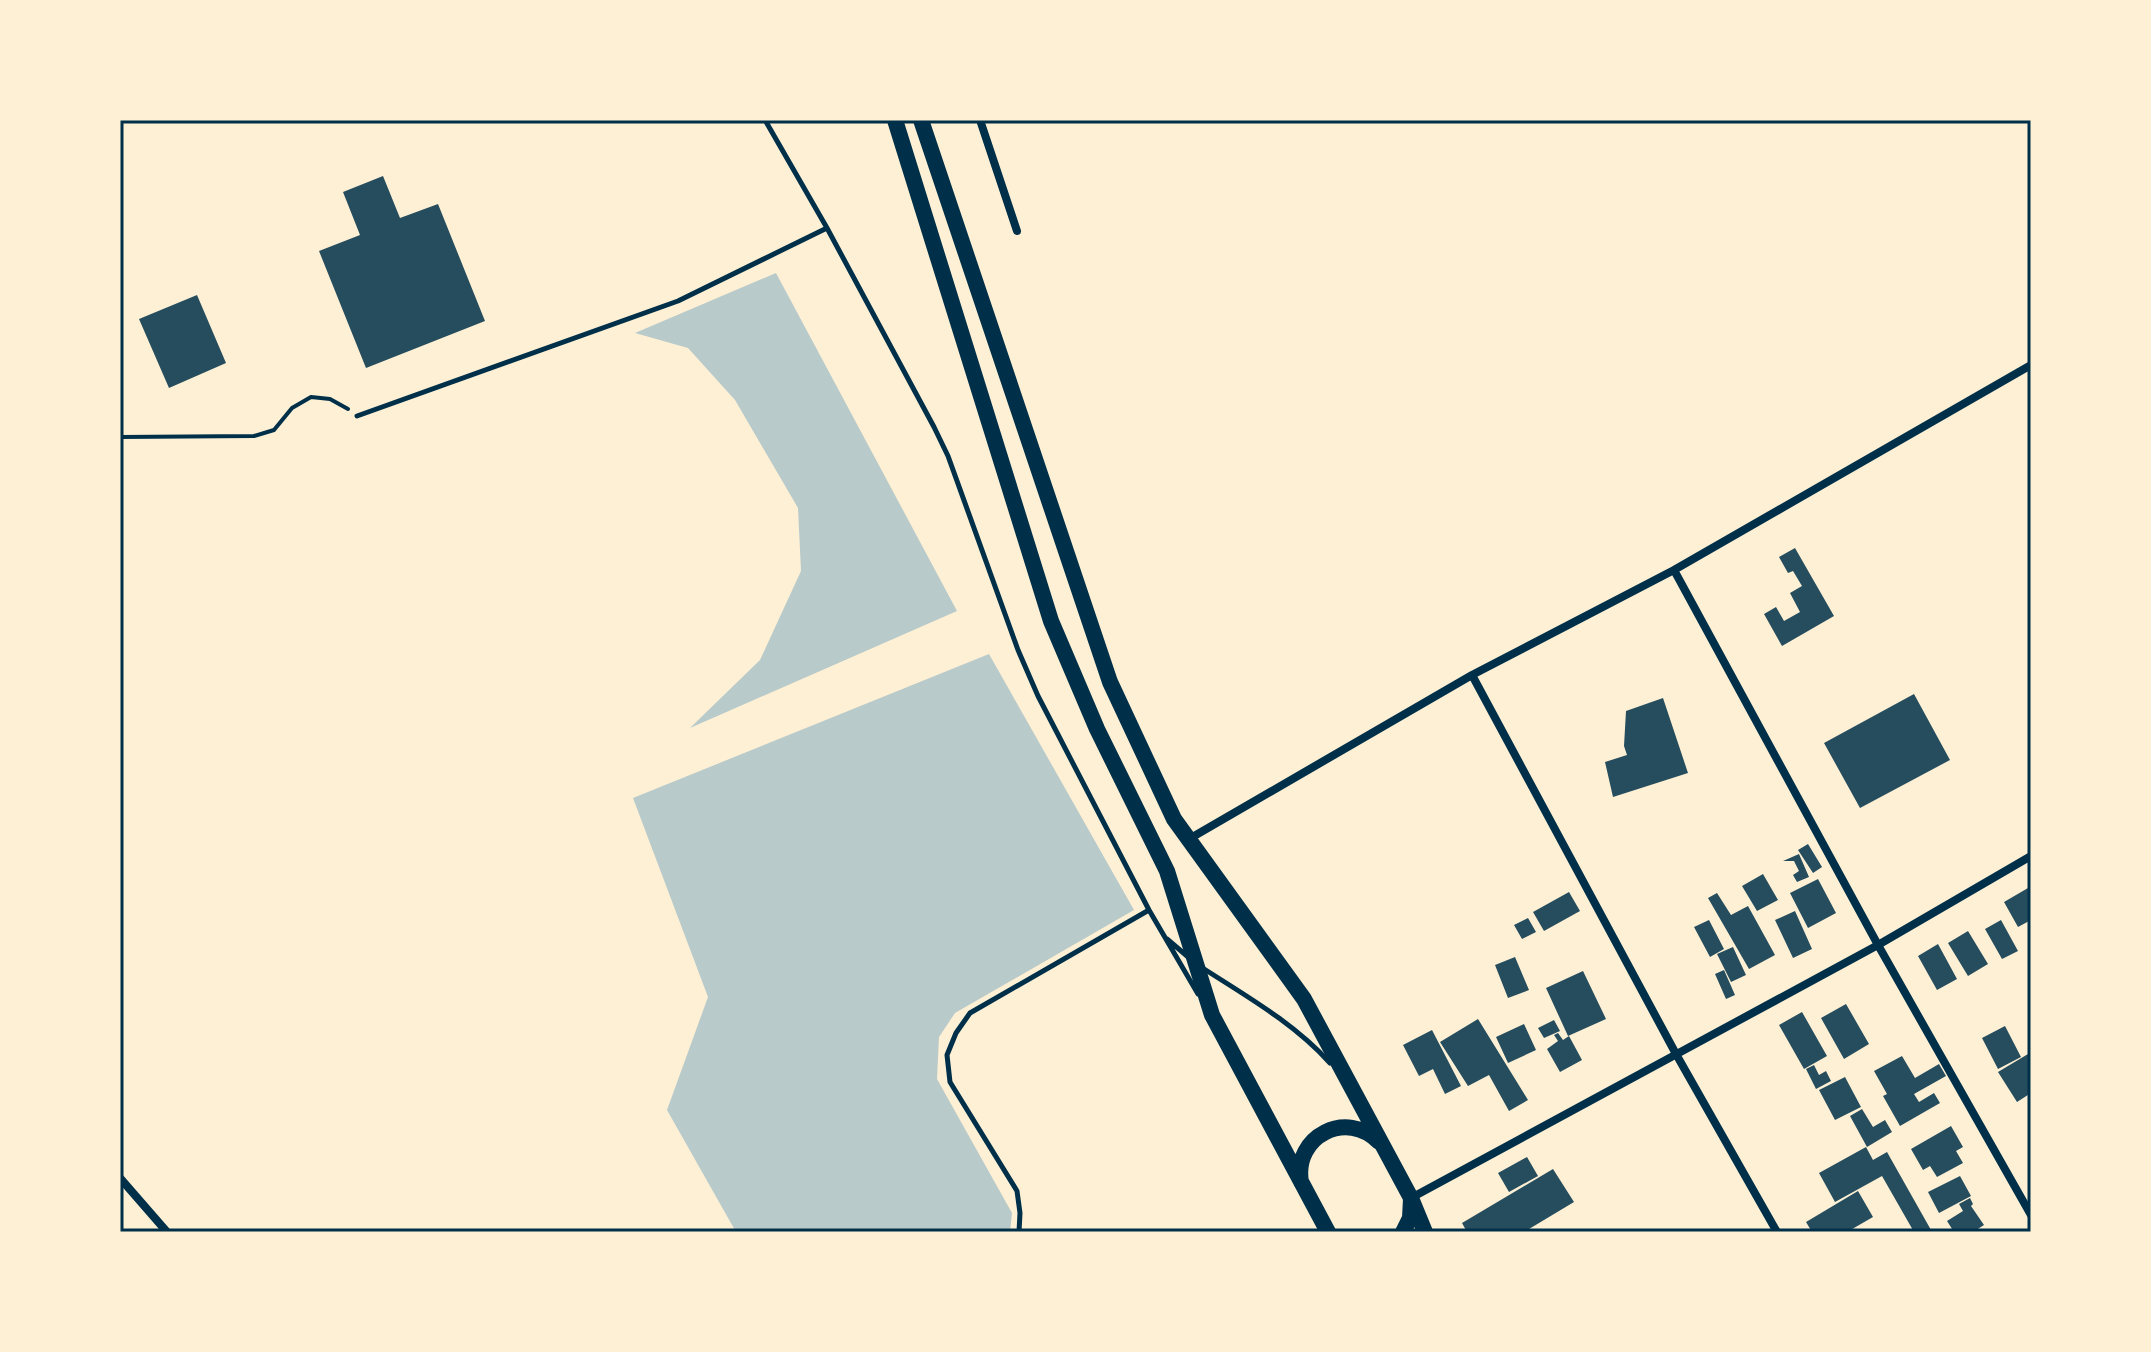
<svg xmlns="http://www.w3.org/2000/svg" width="2151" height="1352" font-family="Inter,sans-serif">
<rect width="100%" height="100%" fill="#fdf0d5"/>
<path fill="#b9caca" d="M776 273 957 611 690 728 760 660 801 571 798 508 735 400 688 348 635 333Z
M989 654 1134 910 955 1013 939 1037 937 1079 1012 1213 1010 1232H736L667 1110 708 997 633 798Z"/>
<path fill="#264d5e" d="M383 176 400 218 438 204 485 321 366 368 319 251 360 235 343 192Z
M197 295 226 363 169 388 139 319Z
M1795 548 1834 616 1782 646 1764 614 1776 607 1784 621 1800 612 1790 593 1802 586 1793 571 1788 573 1779 557Z
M1914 694 1950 760 1860 808 1824 743Z
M1663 698 1688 773 1613 797 1605 762 1627 755 1624 746 1626 711Z
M1808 844 1822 867 1813 873 1798 850Z
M1799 854 1809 877 1797 882 1793 875 1799 871 1794 861H1783Z
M1763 874 1778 900 1757 911 1742 886Z
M1818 879 1836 913 1808 928 1790 893Z
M2028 888 2031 894V920L2018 927 2004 902Z
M1569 892 1580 911 1544 931 1533 912Z
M1717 893 1731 915 1748 906 1775 955 1749 969 1708 898Z
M1795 911 1812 949 1793 958 1775 920Z
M1528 918 1536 932 1522 939 1514 925Z
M1709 920 1724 949 1710 957 1694 927Z
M2001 920 2018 951 2002 959 1985 929Z
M1968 931 1988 964 1968 976 1948 943Z
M1938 944 1957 979 1937 990 1918 956Z
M1733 947 1746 975 1731 982 1717 954Z
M1515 957 1529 990 1508 998 1495 965Z
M1724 970 1735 995 1726 999 1715 974Z
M1583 971 1606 1019 1568 1036 1546 988Z
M1846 1004 1869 1044 1844 1059 1821 1018Z
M1802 1012 1827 1056 1804 1069 1779 1025Z
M1478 1019 1528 1100 1509 1111 1489 1075 1468 1086 1440 1042Z
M1554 1020 1560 1031 1544 1038 1538 1028Z
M1524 1024 1536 1050 1508 1063 1496 1037Z
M2005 1026 2021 1057 1998 1069 1982 1038Z
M1432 1030 1461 1086 1445 1094 1433 1069 1419 1076 1403 1045Z
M1558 1033 1563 1040 1569 1036 1582 1060 1560 1072 1547 1049 1558 1041 1554 1035Z
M2028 1054 2031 1059V1093L2017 1102 1998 1072Z
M1902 1056 1915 1078 1939 1064 1946 1076 1914 1094 1919 1102 1934 1093 1940 1103 1900 1126 1883 1096 1887 1094 1874 1071Z
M1814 1065 1819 1075 1826 1071 1831 1081 1816 1089 1806 1069Z
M1845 1077 1861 1107 1835 1120 1819 1090Z
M1862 1109 1873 1127 1885 1120 1892 1132 1867 1147 1850 1116Z
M1951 1126 1963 1147 1956 1151 1963 1163 1937 1177 1930 1166 1923 1170 1911 1149Z
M1866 1147 1873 1160 1887 1152 1931 1230 1914 1232 1882 1176 1835 1202 1819 1173Z
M1527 1157 1538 1176 1509 1192 1498 1173Z
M1553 1169 1574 1202 1524 1232H1467L1462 1223Z
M1960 1176 1971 1196 1939 1213 1928 1192Z
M1858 1191 1873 1217 1847 1232H1812L1806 1222Z
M1970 1198 1973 1204 1971 1206 1984 1225 1973 1232H1954L1947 1221 1963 1211 1959 1204Z"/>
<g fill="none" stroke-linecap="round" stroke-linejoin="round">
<path stroke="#003049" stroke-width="4" d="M120 437 254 436 274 430 292 408 311 397 330 399 348 409"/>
<path stroke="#003049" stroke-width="5" d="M765 120 827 228 934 427 948 456 1018 650 1038 696 1149 910 1198 994
M357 416 678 301 827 228
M1167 939 1187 956
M1201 967C1246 996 1294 1023 1330 1063
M1019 1232 1020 1213 1017 1191 950 1082 947 1055 956 1033 970 1013 1149 910"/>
<path stroke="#003049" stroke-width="8" d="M980 120 1017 231
M1674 570 1878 945 2031 1215
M1472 675 1676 1054 1777 1232
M1189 839 1472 675 1674 570 2031 365
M120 1178 167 1232
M1411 1198 1878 945 2031 856"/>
<path stroke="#003049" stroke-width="16" d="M895 120 1051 621 1097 729 1167 871 1212 1015 1328 1232
M921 120 1110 682 1174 819 1304 999 1411 1198 1425 1232
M1301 1182C1293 1136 1347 1109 1379 1142
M1403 1232 1410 1218 1411 1199"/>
</g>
<rect width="2151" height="1352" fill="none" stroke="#fdf0d5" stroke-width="244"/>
<rect x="122" y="122" width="1907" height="1108" fill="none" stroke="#003049" stroke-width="3"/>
</svg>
